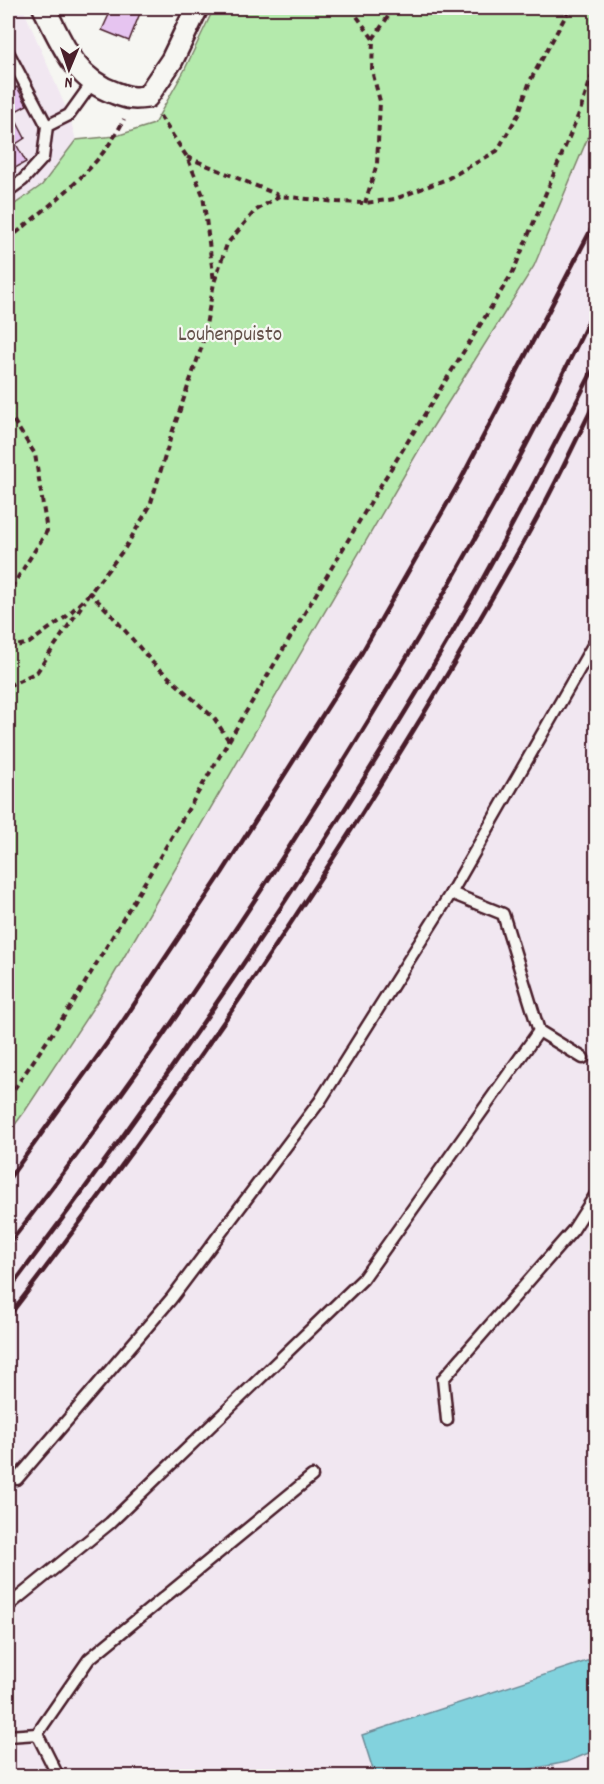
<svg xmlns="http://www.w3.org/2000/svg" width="604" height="1784" viewBox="0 0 604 1784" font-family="Dekko,sans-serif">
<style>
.built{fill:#f1e7f1}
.green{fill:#b4eaac;stroke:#7f846c;stroke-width:1.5}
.water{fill:#82d2dd;stroke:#6c8a96;stroke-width:1.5}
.building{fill:#e6c4f0;stroke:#4a1f2b;stroke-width:1.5}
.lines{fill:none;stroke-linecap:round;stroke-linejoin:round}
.lane-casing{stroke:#4a1f2b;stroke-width:15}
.street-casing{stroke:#4a1f2b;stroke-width:26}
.path{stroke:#4a1f2b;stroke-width:4;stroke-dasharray:6 4.5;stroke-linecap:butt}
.lane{stroke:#f6f6f2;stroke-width:10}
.street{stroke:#f6f6f2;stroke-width:21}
.rail{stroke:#4a1f2b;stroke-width:4.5}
.labels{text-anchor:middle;stroke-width:4.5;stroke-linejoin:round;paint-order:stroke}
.park-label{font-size:21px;fill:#64524b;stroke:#f6f6f2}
</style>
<rect width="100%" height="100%" fill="#f6f6f2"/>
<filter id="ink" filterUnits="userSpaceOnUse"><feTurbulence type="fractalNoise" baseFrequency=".0167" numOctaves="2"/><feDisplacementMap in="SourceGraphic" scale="12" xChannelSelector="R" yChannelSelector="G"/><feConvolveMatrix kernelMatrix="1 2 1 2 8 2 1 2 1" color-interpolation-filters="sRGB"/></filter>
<g filter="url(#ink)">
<g class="built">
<path d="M 8,8 L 23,8 L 69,115 L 76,140 L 42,185 L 8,209 Z"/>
<path d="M 596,118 L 596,1776 L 8,1776 L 8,1134 L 25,1111 L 106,988 L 427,436 L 534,266 Z"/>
</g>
<path class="green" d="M 214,8 L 596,8 L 596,118 L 534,266 L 427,436 L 106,988 L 25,1111 L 8,1134 L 8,209 L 42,185 L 76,140 L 116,136 L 154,124 L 184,71 Z"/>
<path class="water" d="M 596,1658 L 596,1750 L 567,1762 L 496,1776 L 375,1776 L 362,1735 Z"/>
<g class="building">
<path d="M 112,8 L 142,8 L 129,41 L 102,30 Z"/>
<path d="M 17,87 L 27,105 L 12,113 L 25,138 L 16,144 L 26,162 L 8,172 L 8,92 Z"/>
</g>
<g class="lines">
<defs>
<g id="lane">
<path d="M 8,52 L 47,126"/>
<path d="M 8,191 L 23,180 L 43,158 L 47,126 L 69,115 L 92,83"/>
<path d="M 539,1031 L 503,914 L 451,893 L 596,640"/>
<path d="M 447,1420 L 443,1379 L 573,1230 L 596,1194"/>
<path d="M 17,1479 L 171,1299 L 320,1101 L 451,893"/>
<path d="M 8,1606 L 110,1523 L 363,1279 L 539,1031 L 583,1058"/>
<path d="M 37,1734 L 58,1776"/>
<path d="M 8,1736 L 37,1734 L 89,1659 L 312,1476"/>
<path d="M 593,1776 L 596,1776"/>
</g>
<path id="street" d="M 44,8 C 62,43 74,79 115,93 C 128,98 133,99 147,97 L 172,60 L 197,8"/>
</defs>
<use href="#lane" class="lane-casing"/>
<use href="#street" class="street-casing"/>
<g class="path">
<path d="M 351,8 L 373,39 L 372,71 L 380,101 L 377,164 L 365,203"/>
<path d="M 373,39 L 389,15 L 391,8"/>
<path d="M 160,116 L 187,157 L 203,195 L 214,282"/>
<path d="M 187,157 L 278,195"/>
<path d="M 8,240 C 50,204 100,170 124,119"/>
<path d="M 8,412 L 35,454 L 47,531 L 8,593"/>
<path d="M 89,595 L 90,593 L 109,612 L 152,662 L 214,718 L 229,741"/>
<path d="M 8,648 L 29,643 L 67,616 L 90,593 L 125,548 L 150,506 L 172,433 L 202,346 L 214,283 L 227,244 L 255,211 L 279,196 L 337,202 L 365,203 L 395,199 L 447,179 L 497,151 L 518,115 L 530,81 L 570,8"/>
<path d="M 8,686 L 37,672 L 85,601"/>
<path d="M 8,1098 L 73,1003 L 382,483 L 513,272 L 580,111 L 596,64"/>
</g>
<use href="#lane" class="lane"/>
<use href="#street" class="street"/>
<g class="rail">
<path d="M 8,1180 L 123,1021 L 222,873 L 357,661 L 459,483 L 596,220"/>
<path d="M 8,1245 C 124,1097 230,942 330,783 C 427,628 518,470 596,306"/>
<path d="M 8,1291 C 154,1099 291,901 416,694 C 481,587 539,475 596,364"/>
<path d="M 8,1317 C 201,1067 379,803 532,527 C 555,486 575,442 596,400"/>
</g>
</g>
</g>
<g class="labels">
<g class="park-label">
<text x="230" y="340">Louhenpuisto</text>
</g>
</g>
<rect width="604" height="1784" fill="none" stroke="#f6f6f2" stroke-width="30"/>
<rect x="15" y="15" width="574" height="1754" fill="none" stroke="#4a1f2b" stroke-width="2" filter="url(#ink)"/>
<g transform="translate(69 69) rotate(182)" stroke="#f6f6f2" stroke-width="4.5" paint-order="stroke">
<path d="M0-4.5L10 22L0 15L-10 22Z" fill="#4a1f2b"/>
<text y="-9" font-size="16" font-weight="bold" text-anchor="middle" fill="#4a1f2b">N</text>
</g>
</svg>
